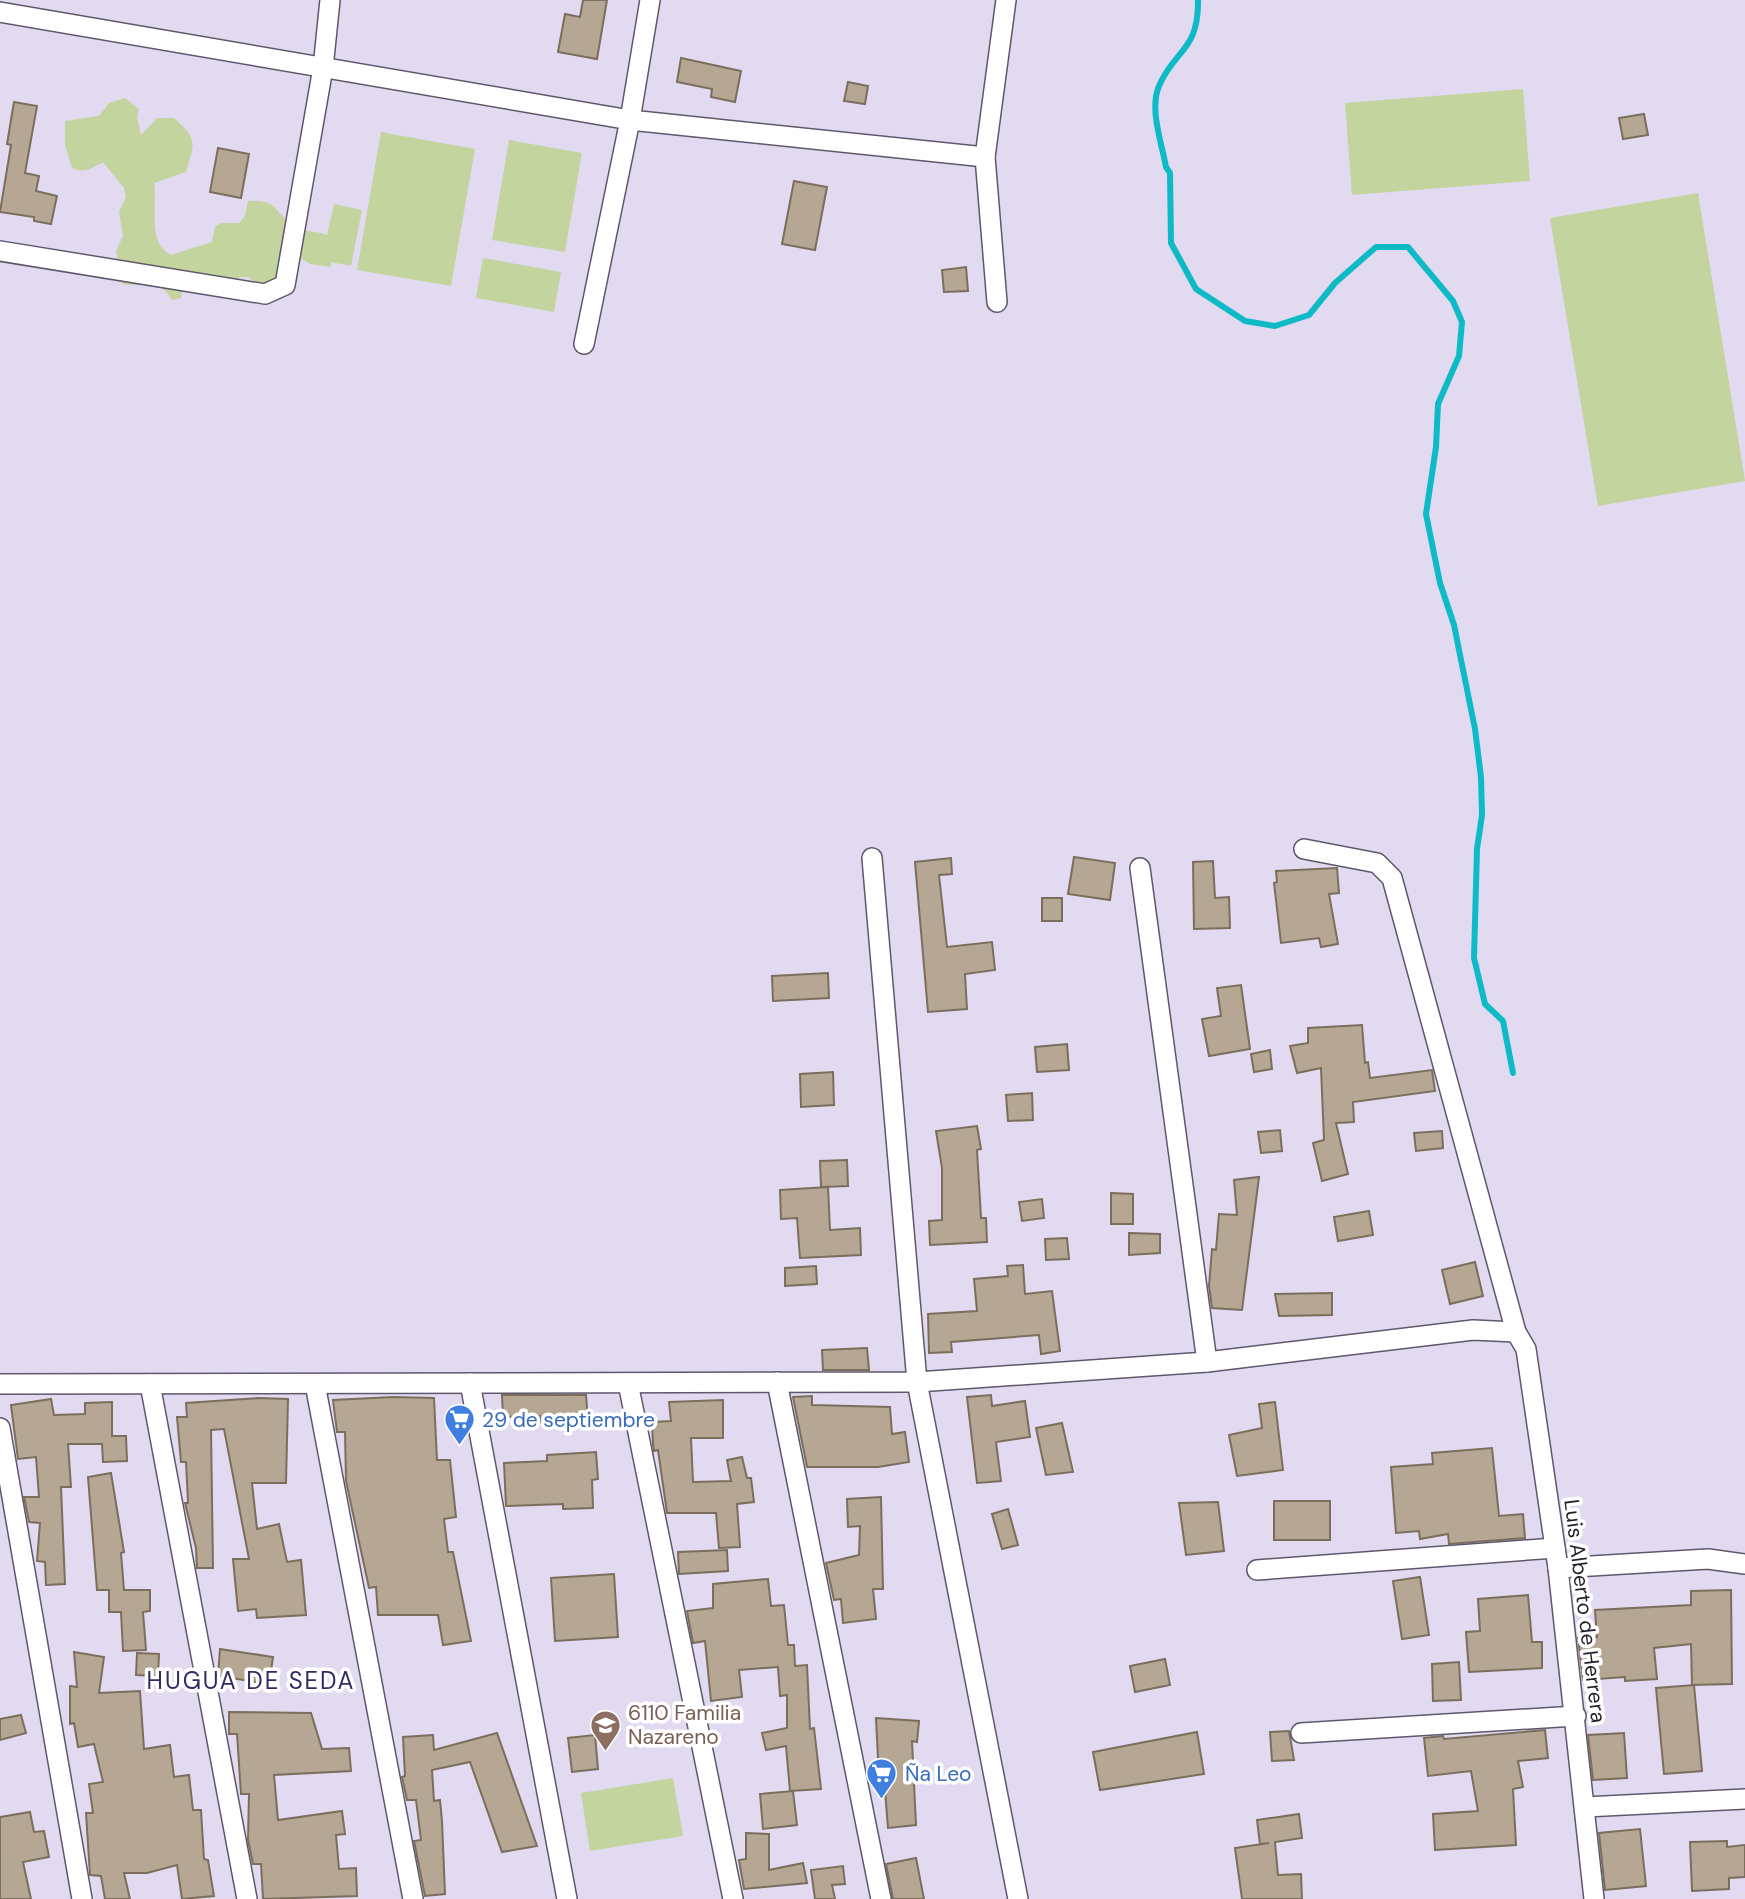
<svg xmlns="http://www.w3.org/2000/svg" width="1745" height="1899" viewBox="0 0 1745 1899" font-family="'DM Sans',sans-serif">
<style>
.green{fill:#c4d49e}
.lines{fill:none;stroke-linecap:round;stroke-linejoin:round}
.stream{stroke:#0ebac5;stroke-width:6}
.building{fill:#b5a793;stroke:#7b6e5c;stroke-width:2}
.minor-casing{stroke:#5e586c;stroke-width:22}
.minor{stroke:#fff;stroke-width:19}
.labels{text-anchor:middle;stroke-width:7;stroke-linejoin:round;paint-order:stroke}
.shop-label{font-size:21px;fill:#366cbe;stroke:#fff;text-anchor:start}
.street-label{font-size:21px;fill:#211f27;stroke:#fff}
.education-label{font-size:21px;fill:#785e54;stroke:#fff;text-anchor:start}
.quarter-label{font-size:24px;letter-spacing:2px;fill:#332a65;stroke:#fff}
</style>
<rect width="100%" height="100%" fill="#e1daf1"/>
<g class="green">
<path d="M 1523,89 L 1530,181 L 1352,195 L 1345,103 Z"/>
<path d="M 125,98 L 139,109 L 137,117 L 141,135 L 157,118 L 174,118 C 198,140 195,142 186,172 L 154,183 C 158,206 146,242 171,255 L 212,242 L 215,226 L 222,223 L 239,223 L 245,216 L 248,201 C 279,198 274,214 295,226 C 304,232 317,231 327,235 L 334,204 L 362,210 L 351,266 L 331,262 L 331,267 L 310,264 L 297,256 L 284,277 L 259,287 L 249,277 L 240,277 L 234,284 L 183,282 L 181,298 L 172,300 C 158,276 146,288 122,284 L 116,251 L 123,236 L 119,212 L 126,197 L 124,188 L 103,162 C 92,168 85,174 72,168 L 65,145 L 65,121 L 99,116 L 109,103 Z"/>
<path d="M 381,132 L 475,149 L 451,286 L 357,270 Z"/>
<path d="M 509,140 L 582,153 L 565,252 L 492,240 Z"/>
<path d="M 1698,193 L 1745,481 L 1598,506 L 1550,218 Z"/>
<path d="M 483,258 L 561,272 L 554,312 L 476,298 Z"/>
<path d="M 673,1778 L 683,1836 L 590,1851 L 581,1793 Z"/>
</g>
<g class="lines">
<path class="stream" d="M 1198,0 C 1199,51 1174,50 1159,86 C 1149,109 1162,144 1166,167 L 1170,173 L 1171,243 L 1196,289 L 1245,321 L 1275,326 L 1309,315 L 1335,283 L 1376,247 L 1408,247 L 1453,301 L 1462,322 L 1459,356 L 1438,404 L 1436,447 L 1426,514 L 1440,583 L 1454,625 L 1475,729 L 1481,777 L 1482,815 L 1477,849 L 1474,958 L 1485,1004 L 1503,1021 L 1513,1073"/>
</g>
<g class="building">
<path d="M 583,0 L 607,0 L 597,59 L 558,52 L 565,14 L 580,17 Z"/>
<path d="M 681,58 L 741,71 L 735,102 L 711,97 L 712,89 L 677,82 Z"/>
<path d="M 848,82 L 868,86 L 865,104 L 844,101 Z"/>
<path d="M 14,102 L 37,106 L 25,173 L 39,176 L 36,191 L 57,196 L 51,224 L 34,221 L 34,217 L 0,212 L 11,145 L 7,144 Z"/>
<path d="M 1644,114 L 1648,135 L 1623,139 L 1619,118 Z"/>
<path d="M 218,148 L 249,154 L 241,198 L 210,192 Z"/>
<path d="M 794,181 L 827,187 L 815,250 L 782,244 Z"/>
<path d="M 966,267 L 968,291 L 944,292 L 942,270 Z"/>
<path d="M 1074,857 L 1115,863 L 1110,900 L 1068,894 Z"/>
<path d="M 951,858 L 952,874 L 939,875 L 947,947 L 992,942 L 995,970 L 965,974 L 967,1009 L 928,1012 L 915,862 Z"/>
<path d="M 1213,861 L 1215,898 L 1229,897 L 1230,928 L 1194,929 L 1193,862 Z"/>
<path d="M 1337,868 L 1339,893 L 1329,894 L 1338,944 L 1321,947 L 1319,938 L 1281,943 L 1274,883 L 1277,882 L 1276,871 Z"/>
<rect x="1042" y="898" width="20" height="23"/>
<path d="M 828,973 L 829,998 L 773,1001 L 772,976 Z"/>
<path d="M 1241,985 L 1250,1049 L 1209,1056 L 1202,1019 L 1221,1016 L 1217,988 Z"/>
<path d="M 1362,1025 L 1365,1063 L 1368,1062 L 1370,1078 L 1432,1070 L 1435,1091 L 1353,1102 L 1354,1122 L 1336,1123 L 1348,1174 L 1322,1181 L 1313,1143 L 1324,1140 L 1321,1068 L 1297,1073 L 1290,1046 L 1308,1043 L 1308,1028 Z"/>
<path d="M 1067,1044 L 1069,1070 L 1037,1072 L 1035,1047 Z"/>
<path d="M 1270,1050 L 1272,1069 L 1254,1072 L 1251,1054 Z"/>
<path d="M 833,1072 L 834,1105 L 801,1107 L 800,1074 Z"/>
<path d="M 1032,1093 L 1033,1120 L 1008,1121 L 1006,1095 Z"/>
<path d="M 977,1126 L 981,1149 L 977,1150 L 981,1218 L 986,1218 L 987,1242 L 930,1245 L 929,1221 L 942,1220 L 942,1168 L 936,1131 Z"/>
<path d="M 1280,1130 L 1282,1151 L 1261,1153 L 1258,1132 Z"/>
<path d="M 1442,1131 L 1443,1148 L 1416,1151 L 1414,1133 Z"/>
<path d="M 847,1160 L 848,1186 L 821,1187 L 820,1161 Z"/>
<path d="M 1259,1177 L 1242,1310 L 1212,1308 L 1209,1286 L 1212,1249 L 1216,1250 L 1219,1214 L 1237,1215 L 1234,1180 Z"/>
<path d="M 828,1187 L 830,1230 L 860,1228 L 861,1255 L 800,1258 L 797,1218 L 781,1219 L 780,1190 Z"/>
<path d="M 1111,1193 L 1133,1194 L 1133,1224 L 1111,1224 Z"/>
<path d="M 1042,1199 L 1044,1218 L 1022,1221 L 1019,1202 Z"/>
<path d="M 1369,1211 L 1373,1235 L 1338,1241 L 1334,1217 Z"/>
<path d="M 1129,1233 L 1160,1234 L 1160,1253 L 1129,1255 Z"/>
<path d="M 1067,1238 L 1069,1259 L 1046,1260 L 1045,1239 Z"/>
<path d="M 1475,1262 L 1483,1296 L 1450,1304 L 1442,1270 Z"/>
<path d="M 1023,1265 L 1025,1294 L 1052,1291 L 1060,1351 L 1041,1354 L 1039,1335 L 951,1342 L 952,1352 L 929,1353 L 928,1314 L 977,1311 L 974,1279 L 1008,1276 L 1007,1266 Z"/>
<path d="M 816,1266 L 817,1284 L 785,1286 L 785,1268 Z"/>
<path d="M 1332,1293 L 1332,1315 L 1279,1316 L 1275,1294 Z"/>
<path d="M 867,1348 L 869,1370 L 823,1370 L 822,1350 Z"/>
<path d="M 502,1395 L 586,1395 L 588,1420 L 541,1423 L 540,1416 L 503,1417 Z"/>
<path d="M 991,1395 L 992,1406 L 1025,1401 L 1030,1437 L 996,1442 L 1001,1481 L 977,1483 L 967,1397 Z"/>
<path d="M 812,1396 L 812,1405 L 890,1407 L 892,1434 L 905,1432 L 909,1462 L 878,1467 L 807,1467 L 793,1397 Z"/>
<path d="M 393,1397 L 434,1398 L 437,1460 L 450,1460 L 456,1517 L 444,1519 L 448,1552 L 453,1552 L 471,1641 L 443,1645 L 438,1615 L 378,1615 L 376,1587 L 369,1588 L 346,1481 L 345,1432 L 337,1432 L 333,1400 Z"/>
<path d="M 258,1398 L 288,1399 L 286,1483 L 252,1483 L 257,1529 L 279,1524 L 287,1562 L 301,1560 L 306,1615 L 257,1618 L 256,1609 L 238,1611 L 233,1559 L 249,1559 L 224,1429 L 211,1430 L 213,1568 L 197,1568 L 196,1548 L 185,1503 L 188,1503 L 186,1462 L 181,1462 L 177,1417 L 187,1417 L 186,1403 Z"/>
<path d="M 51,1399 L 54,1415 L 85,1414 L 85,1403 L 112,1402 L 112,1436 L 126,1436 L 127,1461 L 103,1462 L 102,1444 L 68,1444 L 71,1487 L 61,1487 L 65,1584 L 46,1585 L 45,1562 L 37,1561 L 40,1523 L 29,1522 L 24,1497 L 39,1497 L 36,1457 L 18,1459 L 11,1405 Z"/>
<path d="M 723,1400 L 723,1438 L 691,1438 L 693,1482 L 731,1481 L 727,1460 L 742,1457 L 747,1478 L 751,1478 L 754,1502 L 737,1504 L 740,1547 L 719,1548 L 716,1513 L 667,1513 L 658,1450 L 654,1451 L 653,1444 L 652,1422 L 671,1421 L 669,1402 Z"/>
<path d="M 1275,1402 L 1283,1470 L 1237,1476 L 1229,1435 L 1262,1428 L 1259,1404 Z"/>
<path d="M 1062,1423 L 1073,1472 L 1046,1475 L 1036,1428 Z"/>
<path d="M 1492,1448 L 1499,1516 L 1523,1514 L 1525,1538 L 1449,1544 L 1448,1534 L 1420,1539 L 1419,1531 L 1396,1533 L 1391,1467 L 1433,1464 L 1432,1453 Z"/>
<path d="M 596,1452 L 598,1479 L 592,1480 L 593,1508 L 563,1509 L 563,1504 L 506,1506 L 504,1463 L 547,1461 L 547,1455 Z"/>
<path d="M 111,1473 L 124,1552 L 121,1553 L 124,1590 L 150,1590 L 150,1611 L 143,1612 L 146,1650 L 123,1651 L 121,1612 L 109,1612 L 109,1590 L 97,1590 L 88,1477 Z"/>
<path d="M 881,1497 L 883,1589 L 873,1589 L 876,1619 L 843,1623 L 841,1599 L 834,1600 L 826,1563 L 859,1555 L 860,1526 L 848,1527 L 847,1499 Z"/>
<rect x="1274" y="1501" width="56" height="39"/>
<path d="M 1218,1502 L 1224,1551 L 1186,1555 L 1179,1503 Z"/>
<path d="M 1008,1509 L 1018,1545 L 1002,1549 L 992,1514 Z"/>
<path d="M 727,1550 L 728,1571 L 679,1574 L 678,1552 Z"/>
<path d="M 614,1574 L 618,1637 L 555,1641 L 551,1578 Z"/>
<path d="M 1420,1577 L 1429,1635 L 1402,1639 L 1393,1581 Z"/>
<path d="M 768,1579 L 771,1606 L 784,1605 L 788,1645 L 794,1645 L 795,1666 L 807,1665 L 810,1729 L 814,1728 L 821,1789 L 790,1791 L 786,1746 L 766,1750 L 762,1733 L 787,1728 L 787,1695 L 780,1696 L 778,1667 L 739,1670 L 742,1697 L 711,1701 L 705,1641 L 693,1643 L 687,1611 L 713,1608 L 713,1584 Z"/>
<path d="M 1731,1590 L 1732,1684 L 1692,1685 L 1691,1644 L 1654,1648 L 1657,1679 L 1625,1681 L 1625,1677 L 1583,1680 L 1578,1638 L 1597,1637 L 1595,1610 L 1691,1605 L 1691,1591 Z"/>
<path d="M 1528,1595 L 1532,1642 L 1542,1642 L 1542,1668 L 1469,1672 L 1466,1632 L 1480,1631 L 1478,1599 Z"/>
<path d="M 220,1649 L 273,1657 L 269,1684 L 218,1676 Z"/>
<path d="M 74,1652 L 104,1657 L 99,1693 L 140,1691 L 144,1749 L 170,1745 L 174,1777 L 189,1775 L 193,1810 L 201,1810 L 204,1859 L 208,1860 L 214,1896 L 182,1899 L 177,1865 L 147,1873 L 124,1873 L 130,1899 L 105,1899 L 101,1876 L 90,1875 L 86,1813 L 93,1813 L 89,1784 L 103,1782 L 94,1744 L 78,1747 L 74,1723 L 70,1724 L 70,1686 L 77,1687 Z"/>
<path d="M 137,1653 L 159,1654 L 158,1676 L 136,1675 Z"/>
<path d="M 1165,1659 L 1170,1685 L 1135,1692 L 1130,1666 Z"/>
<path d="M 1459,1662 L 1461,1700 L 1433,1701 L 1432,1664 Z"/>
<path d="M 1694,1685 L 1702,1771 L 1664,1774 L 1656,1688 Z"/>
<path d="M 229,1712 L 311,1713 L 322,1749 L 349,1748 L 351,1771 L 274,1775 L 278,1820 L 342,1811 L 345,1834 L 336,1835 L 339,1869 L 356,1868 L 357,1896 L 263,1899 L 261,1864 L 253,1864 L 248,1840 L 249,1794 L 241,1794 L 237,1734 L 229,1734 Z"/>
<path d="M 21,1715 L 26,1733 L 0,1740 L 0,1719 Z"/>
<path d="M 876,1718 L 919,1721 L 917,1742 L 912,1741 L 916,1825 L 888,1828 L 884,1778 L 879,1778 Z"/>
<path d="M 1545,1730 L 1548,1758 L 1518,1761 L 1523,1787 L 1513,1789 L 1516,1845 L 1435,1850 L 1433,1814 L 1478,1811 L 1471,1771 L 1428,1776 L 1424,1738 L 1443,1736 L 1444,1739 Z"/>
<path d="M 1289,1731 L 1294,1760 L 1272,1761 L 1270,1732 Z"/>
<path d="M 1197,1732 L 1204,1774 L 1100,1790 L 1093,1752 Z"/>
<path d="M 497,1733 L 537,1846 L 502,1852 L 470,1762 L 432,1770 L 434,1801 L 440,1800 L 442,1821 L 445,1894 L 425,1896 L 414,1841 L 421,1840 L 416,1800 L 407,1800 L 402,1777 L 405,1776 L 403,1737 L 433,1735 L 434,1750 Z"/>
<path d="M 1624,1733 L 1627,1778 L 1593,1780 L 1588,1735 Z"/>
<path d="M 595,1735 L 598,1769 L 572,1772 L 568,1738 Z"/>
<path d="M 793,1791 L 797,1825 L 763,1829 L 760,1794 Z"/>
<path d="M 30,1812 L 34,1832 L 44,1831 L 49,1857 L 23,1862 L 31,1899 L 0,1899 L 0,1817 Z"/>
<path d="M 1299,1814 L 1302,1838 L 1275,1842 L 1278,1875 L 1301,1874 L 1302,1899 L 1242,1899 L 1235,1848 L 1269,1843 L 1260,1844 L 1257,1820 Z"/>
<path d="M 1640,1829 L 1646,1886 L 1605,1890 L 1599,1833 Z"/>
<path d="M 746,1833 L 769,1834 L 769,1870 L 803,1863 L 807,1883 L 744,1889 L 739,1860 L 746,1859 Z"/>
<path d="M 1727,1841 L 1727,1847 L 1745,1845 L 1745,1877 L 1729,1878 L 1729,1889 L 1692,1891 L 1690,1842 Z"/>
<path d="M 916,1858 L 924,1899 L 893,1899 L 886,1864 Z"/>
<path d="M 843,1866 L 845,1884 L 832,1885 L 835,1899 L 815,1899 L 811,1870 Z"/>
</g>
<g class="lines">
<defs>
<g id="minor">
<path d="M 0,12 L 630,120 L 985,157"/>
<path d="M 0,251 L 265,294 L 285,285 L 323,68 L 330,0"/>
<path d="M 997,302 L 985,157 L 1006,0"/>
<path d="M 584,344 L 630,120 L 650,0"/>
<path d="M 1304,849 L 1377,863 L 1392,878 L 1516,1332 L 1526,1349 L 1558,1568 L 1594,1899"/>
<path d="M 872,858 L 917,1382 L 1018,1899"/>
<path d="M 1140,868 L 1207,1362"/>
<path d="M 777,1382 L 881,1899"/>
<path d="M 470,1383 L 567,1899"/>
<path d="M 628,1383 L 733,1899"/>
<path d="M 0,1384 L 917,1382 L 1207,1362 L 1473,1330 L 1516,1332"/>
<path d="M 150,1384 L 247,1899"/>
<path d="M 315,1384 L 413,1899"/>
<path d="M 0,1428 L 82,1899"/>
<path d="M 1558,1568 L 1708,1559 L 1745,1564"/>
<path d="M 1257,1570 L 1555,1548"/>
<path d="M 1301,1733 L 1576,1716"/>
<path d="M 1585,1807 L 1745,1799"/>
</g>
</defs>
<use href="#minor" class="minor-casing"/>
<use href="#minor" class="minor"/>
</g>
<defs>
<symbol id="supermarket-pin" viewBox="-11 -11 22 30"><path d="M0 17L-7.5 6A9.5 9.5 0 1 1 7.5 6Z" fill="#3f7fe0" stroke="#fff"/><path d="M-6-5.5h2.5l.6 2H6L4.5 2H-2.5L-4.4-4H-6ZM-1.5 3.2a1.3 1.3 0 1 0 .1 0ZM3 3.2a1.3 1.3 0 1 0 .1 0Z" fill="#fff"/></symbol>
<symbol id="school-pin" viewBox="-11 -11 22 30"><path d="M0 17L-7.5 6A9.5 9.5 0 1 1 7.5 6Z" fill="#8d6e63" stroke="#fff"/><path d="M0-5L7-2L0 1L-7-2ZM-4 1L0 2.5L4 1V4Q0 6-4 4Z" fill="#fff"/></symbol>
</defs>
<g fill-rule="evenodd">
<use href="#supermarket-pin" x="442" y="1402" width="35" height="47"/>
<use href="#school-pin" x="588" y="1708" width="35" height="47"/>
<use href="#supermarket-pin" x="864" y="1756" width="35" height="47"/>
</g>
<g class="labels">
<g class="shop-label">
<text x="482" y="1427">29 de septiembre</text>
<text x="905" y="1781">Ña Leo</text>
</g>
<g class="street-label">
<text transform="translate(1585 1611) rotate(83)" y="7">Luis Alberto de Herrera</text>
</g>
<g class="education-label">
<text x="628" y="1720">6110 Familia<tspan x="628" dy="24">Nazareno</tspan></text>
</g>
<g class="quarter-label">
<text x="251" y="1689">HUGUA DE SEDA</text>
</g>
</g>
</svg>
